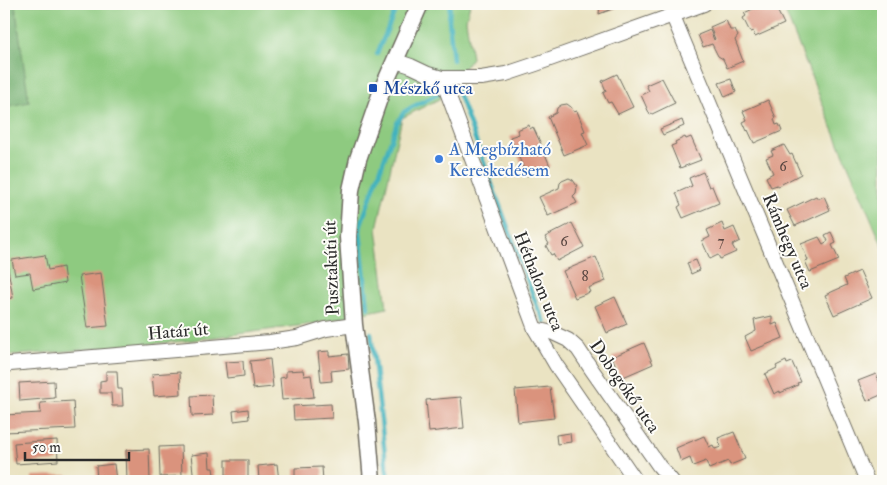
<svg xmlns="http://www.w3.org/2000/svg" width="887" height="485" viewBox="0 0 887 485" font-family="'IM FELL Double Pica',serif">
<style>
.green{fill:#8eca80;stroke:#5c7a56}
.forest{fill:#72ae6e;stroke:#4e6c4c}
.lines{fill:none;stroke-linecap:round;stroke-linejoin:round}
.stream{stroke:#43b2bd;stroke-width:4.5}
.building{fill:#da937d}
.minor-casing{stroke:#6e6b60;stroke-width:16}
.tertiary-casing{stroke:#6e6b60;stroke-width:19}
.minor{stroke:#fff;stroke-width:14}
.tertiary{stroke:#fff;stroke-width:16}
.transit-dot{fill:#1a4fb4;stroke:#fdfcf7;stroke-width:2}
.shop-dot{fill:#3f7fe0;stroke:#fdfcf7;stroke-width:2}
.labels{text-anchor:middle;stroke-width:4;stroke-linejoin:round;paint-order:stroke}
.number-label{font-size:15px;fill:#574540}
.transit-label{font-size:18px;fill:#164399;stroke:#fdfcf7;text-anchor:start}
.shop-label{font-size:18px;fill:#366cbe;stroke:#fdfcf7;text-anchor:start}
.street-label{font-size:18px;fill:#2b2b2b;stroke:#fdfcf7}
</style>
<rect width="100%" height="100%" fill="#fdfcf7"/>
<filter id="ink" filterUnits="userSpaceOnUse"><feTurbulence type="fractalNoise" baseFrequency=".02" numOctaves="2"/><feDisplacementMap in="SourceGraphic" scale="10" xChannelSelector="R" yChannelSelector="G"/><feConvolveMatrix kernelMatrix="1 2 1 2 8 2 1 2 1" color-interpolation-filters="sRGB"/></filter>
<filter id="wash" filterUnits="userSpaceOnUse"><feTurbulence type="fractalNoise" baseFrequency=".0096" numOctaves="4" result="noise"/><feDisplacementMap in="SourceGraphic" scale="20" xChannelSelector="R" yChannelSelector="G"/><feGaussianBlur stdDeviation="1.12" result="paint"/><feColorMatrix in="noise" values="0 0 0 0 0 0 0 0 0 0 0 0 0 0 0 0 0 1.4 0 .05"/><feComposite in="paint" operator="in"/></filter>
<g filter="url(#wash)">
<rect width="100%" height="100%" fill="#eae3c2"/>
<g class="green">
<path d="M 4,4 L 470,4 L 466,20 L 472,58 L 439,99 L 402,118 L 377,228 L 387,308 L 328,321 L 305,325 L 186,341 L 7,356 L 5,357 L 10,364 L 4,366 Z"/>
<path d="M 782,4 L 883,4 L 883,247 L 829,120 Z"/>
</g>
<path class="forest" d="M 4,4 L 15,4 L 29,102 L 4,107 Z"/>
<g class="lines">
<g class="stream">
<path d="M 450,4 L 449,20 L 453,60"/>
<path d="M 377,54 L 398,4"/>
<path d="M 457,90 L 537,306 L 545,322"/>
<path d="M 368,308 L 360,231 L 361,224 L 397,123 L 404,112 L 412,107 L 438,94"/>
<path d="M 371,333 L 388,481"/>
</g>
</g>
<g id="blocks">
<g class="building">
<path d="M 600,4 L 626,4 L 599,14 Z"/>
<path d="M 764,4 L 774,4 L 784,24 L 755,37 L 753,31 L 750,32 L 743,18 L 746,16 L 744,13 Z"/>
<path d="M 726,20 L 730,30 L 735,30 L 738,36 L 735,40 L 743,61 L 727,68 L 723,59 L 718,56 L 712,44 L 703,47 L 698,35 L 710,30 L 714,40 L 715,39 L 710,27 Z"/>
<path d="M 617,74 L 633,107 L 618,114 L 611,102 L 608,103 L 603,93 L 606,91 L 602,81 Z"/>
<path d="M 662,78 L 675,103 L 650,115 L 641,95 L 649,91 L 646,85 Z"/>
<path d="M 731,79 L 736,92 L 725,97 L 719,83 Z"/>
<path d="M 768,100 L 776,118 L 774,119 L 776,125 L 779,124 L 782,131 L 754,143 L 748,130 L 747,131 L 743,122 L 747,120 L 743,111 Z"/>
<path d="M 567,104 L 571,107 L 574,112 L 577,111 L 585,131 L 582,132 L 588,145 L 564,155 L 548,117 L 556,113 L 557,108 L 561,105 Z"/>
<path d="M 682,120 L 684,126 L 663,135 L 660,129 Z"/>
<path d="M 529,125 L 530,129 L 533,127 L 541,144 L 538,145 L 540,150 L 543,149 L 550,166 L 527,176 L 510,137 L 519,134 L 517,130 Z"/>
<path d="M 685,137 L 686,139 L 691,137 L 701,160 L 680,168 L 671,146 L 676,144 L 675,142 Z"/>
<path d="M 784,145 L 790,155 L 792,154 L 801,174 L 778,186 L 777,185 L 771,187 L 766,177 L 773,173 L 766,158 L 773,155 L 771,151 Z"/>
<path d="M 703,172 L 709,187 L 712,186 L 719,203 L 683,218 L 678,207 L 681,205 L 676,193 L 692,186 L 689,178 Z"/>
<path d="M 569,178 L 573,180 L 577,186 L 576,193 L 573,196 L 577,203 L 548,216 L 539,197 L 559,188 L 560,183 L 562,181 Z"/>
<path d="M 816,196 L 818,199 L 824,196 L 830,210 L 795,226 L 787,210 Z"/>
<path d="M 572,223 L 584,247 L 557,261 L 553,254 L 551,255 L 546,246 L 549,244 L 545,237 Z"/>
<path d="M 722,223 L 725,231 L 734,227 L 740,241 L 732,245 L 736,252 L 720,259 L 718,255 L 710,259 L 702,241 L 710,237 L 707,230 Z"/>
<path d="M 831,232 L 836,243 L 832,245 L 839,260 L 810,272 L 805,261 L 808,260 L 801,244 L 819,237 L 823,244 L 828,241 L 825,235 Z"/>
<path d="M 45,255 L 48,270 L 63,267 L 65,283 L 33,289 L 30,273 L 15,275 L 12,260 Z"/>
<path d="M 4,257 L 6,257 L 13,298 L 4,299 Z"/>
<path d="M 596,257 L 606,281 L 588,288 L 590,292 L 575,298 L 563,271 Z"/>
<path d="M 696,260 L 700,270 L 691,274 L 687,263 Z"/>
<path d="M 860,271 L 872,298 L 834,315 L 825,295 L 847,285 L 844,278 Z"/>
<path d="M 101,273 L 108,326 L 87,328 L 79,276 Z"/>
<path d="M 615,297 L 627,324 L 607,333 L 595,306 Z"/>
<path d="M 772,316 L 772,325 L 777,323 L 783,338 L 751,351 L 745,337 L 756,331 L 754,320 Z"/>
<path d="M 644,343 L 653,364 L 621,378 L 612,357 Z"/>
<path d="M 329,351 L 329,356 L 348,354 L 349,369 L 331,371 L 332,381 L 321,382 L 318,352 Z"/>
<path d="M 270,359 L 273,387 L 253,389 L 250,361 Z"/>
<path d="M 243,361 L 244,376 L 227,378 L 225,362 Z"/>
<path d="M 786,361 L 787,364 L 792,362 L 801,382 L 797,383 L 798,385 L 780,393 L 780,391 L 774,394 L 765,374 L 777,368 L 776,366 Z"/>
<path d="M 303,370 L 304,376 L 311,375 L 314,397 L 282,400 L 280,378 L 286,377 L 286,371 Z"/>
<path d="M 106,371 L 117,371 L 118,389 L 122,389 L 123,406 L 112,406 L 111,393 L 100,393 L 100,381 L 106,380 Z"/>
<path d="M 180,372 L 181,394 L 154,396 L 152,374 Z"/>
<path d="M 876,374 L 883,391 L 883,394 L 867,401 L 858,381 Z"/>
<path d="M 54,381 L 55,398 L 20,401 L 19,383 Z"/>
<path d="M 550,387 L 554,418 L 518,422 L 515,390 Z"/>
<path d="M 212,395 L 213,415 L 192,416 L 191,396 Z"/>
<path d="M 461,397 L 464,428 L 429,432 L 426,400 Z"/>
<path d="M 73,401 L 75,429 L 4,432 L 4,415 L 41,413 L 40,403 Z"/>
<path d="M 331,404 L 332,418 L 294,420 L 293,406 Z"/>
<path d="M 248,409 L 249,419 L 234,421 L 233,411 Z"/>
<path d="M 734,432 L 745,459 L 730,465 L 728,461 L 709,469 L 706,461 L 693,466 L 690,458 L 681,462 L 676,448 L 704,436 L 709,447 L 713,445 L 715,449 L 721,447 L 718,438 Z"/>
<path d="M 570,433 L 571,442 L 557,444 L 556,435 Z"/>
<path d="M 57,440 L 58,461 L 16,464 L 14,443 Z"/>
<path d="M 181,446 L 182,476 L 160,477 L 159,447 Z"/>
<path d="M 149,449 L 150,480 L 127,481 L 126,450 Z"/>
<path d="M 209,453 L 210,468 L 213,468 L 215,481 L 194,481 L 191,455 Z"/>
<rect x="226" y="460" width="22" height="21"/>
<path d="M 114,464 L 116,481 L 97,481 L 96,466 Z"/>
<path d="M 277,464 L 279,481 L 259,481 L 258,466 Z"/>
<path d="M 322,467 L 323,481 L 295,481 L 295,468 Z"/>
<path d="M 68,475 L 68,481 L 32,481 L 32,476 Z"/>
</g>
</g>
</g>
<g filter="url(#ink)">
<use href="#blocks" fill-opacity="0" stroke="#6e6b60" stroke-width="1"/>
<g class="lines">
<defs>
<g id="minor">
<path d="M 673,16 L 867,481"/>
<path d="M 396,61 L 411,66 L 428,74 L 442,78 L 481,78 L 506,74 L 536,64 L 704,4"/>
<path d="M 442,78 L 535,329 L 556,365 L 636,481"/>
<path d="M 535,329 L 553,333 L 568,340 L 578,349 L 592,370 L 659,466 L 672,481"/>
<path d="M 4,366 L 10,364 L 270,342 L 297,338 L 326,329 L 354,325"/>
</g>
<path id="tertiary" d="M 372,481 L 367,422 L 354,325 L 348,237 L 351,190 L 358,159 L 382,90 L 420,4"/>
</defs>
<use href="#minor" class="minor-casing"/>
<use href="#tertiary" class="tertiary-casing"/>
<use href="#minor" class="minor"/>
<use href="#tertiary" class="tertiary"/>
</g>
</g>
<rect class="transit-dot" x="368" y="83" width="10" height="10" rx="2.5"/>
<circle class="shop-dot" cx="439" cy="159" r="5"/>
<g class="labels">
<g class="number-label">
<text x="783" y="171">6</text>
<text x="564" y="246">6</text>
<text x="721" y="246">7</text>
<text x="585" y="281">8</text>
</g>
<g class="transit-label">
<text x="383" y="94">Mészkő utca</text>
</g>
<g class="shop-label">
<text x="449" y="155">A Megbízható<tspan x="449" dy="21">Kereskedésem</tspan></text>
</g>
<g class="street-label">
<text transform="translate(788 241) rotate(67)" y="6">Rámhegy utca</text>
<text transform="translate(331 268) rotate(-92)" y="6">Pusztakúti út</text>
<text transform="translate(539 281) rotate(68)" y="6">Héthalom utca</text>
<text transform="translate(178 331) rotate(-5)" y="6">Határ út</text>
<text transform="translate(625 386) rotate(55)" y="6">Dobogókő utca</text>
</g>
</g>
<rect width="887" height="485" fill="none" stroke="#fdfcf7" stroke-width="20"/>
<path d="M25 452v8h104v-8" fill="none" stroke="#2b2b2b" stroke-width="2.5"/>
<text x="32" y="452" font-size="15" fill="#2b2b2b" stroke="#fdfcf7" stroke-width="4" paint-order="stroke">50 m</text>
</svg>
